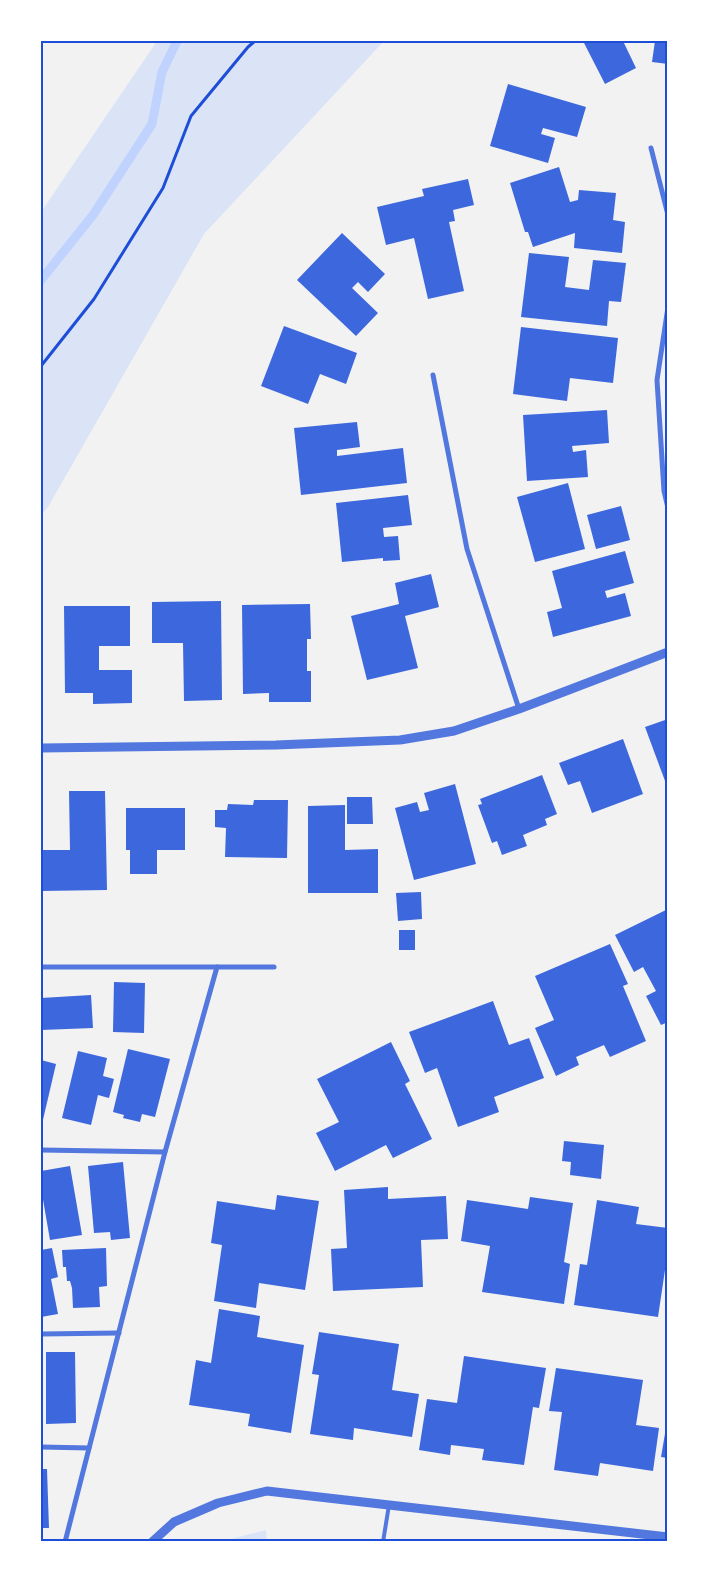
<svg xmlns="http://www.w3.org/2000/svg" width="709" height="1583" viewBox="0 0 709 1583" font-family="Raleway,sans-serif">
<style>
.green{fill:#dbe4f7}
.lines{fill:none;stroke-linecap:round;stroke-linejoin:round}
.stream{stroke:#bfd3fe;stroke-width:9}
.building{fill:#3d67dc}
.path{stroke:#1d4ed8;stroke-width:3}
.service{stroke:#5277de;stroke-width:4}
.minor{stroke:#5277de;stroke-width:5}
.tertiary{stroke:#5277de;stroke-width:9}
.neatline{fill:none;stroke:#1d4ed8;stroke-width:2}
</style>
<rect width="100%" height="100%" fill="#f2f2f2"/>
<g class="green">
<path d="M 157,41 L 384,41 L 204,234 L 48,507 L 41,515 L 41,212 Z"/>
<path d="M 266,1530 L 267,1542 L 219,1542 Z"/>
</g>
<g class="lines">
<path class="stream" d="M 41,280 L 93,215 L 152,124 L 162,72 L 177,41"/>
</g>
<g class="building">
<path d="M 583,41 L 623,41 L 636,68 L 605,84 Z"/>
<path d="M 655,41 L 668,41 L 668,64 L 652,62 Z"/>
<path d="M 508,84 L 586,107 L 577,137 L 543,128 L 541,134 L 555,138 L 548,163 L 490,146 Z"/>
<path d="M 559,167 L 570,202 L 578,200 L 579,190 L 616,193 L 613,220 L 625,222 L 622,253 L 574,248 L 575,233 L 533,247 L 528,232 L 525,232 L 510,183 Z"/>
<path d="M 468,179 L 474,205 L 453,210 L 455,221 L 449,222 L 464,291 L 428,299 L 414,238 L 386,245 L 377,207 L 424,196 L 422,189 Z"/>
<path d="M 342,233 L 385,274 L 368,292 L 358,282 L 352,288 L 378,313 L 356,336 L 297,280 Z"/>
<path d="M 529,253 L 569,257 L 565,287 L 589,290 L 593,260 L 626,263 L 621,302 L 609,301 L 607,326 L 521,317 Z"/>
<path d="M 284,326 L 357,353 L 346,384 L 320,374 L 308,404 L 261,386 Z"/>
<path d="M 521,327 L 618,338 L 613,383 L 570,378 L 567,401 L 513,394 Z"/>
<path d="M 607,410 L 609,443 L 572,446 L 573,452 L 586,450 L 588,477 L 527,481 L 523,415 Z"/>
<path d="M 357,422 L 360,447 L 337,450 L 337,456 L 403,448 L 407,483 L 301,495 L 294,428 Z"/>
<path d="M 568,483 L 585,549 L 535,562 L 517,497 Z"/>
<path d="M 408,495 L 412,525 L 383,528 L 384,537 L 398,536 L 400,560 L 383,561 L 383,558 L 342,562 L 336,503 Z"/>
<path d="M 621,506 L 630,540 L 596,549 L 587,515 Z"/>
<path d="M 625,551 L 634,583 L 605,591 L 607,598 L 625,593 L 631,616 L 553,637 L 547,612 L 562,608 L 552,571 Z"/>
<path d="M 431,574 L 439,607 L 405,616 L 418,668 L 367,680 L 351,616 L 399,604 L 395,583 Z"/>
<path d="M 221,601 L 222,700 L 184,701 L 183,643 L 152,643 L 152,602 Z"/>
<path d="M 310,604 L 311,639 L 307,639 L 307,671 L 311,671 L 311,702 L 269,702 L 269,693 L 243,694 L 242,605 Z"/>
<path d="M 64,606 L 130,606 L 130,646 L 99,646 L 99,670 L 132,670 L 132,703 L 93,704 L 93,693 L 65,693 Z"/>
<path d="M 668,719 L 668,789 L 645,727 Z"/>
<path d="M 623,739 L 643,794 L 592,813 L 580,781 L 568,785 L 559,763 Z"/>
<path d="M 542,775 L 557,814 L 545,819 L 547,825 L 523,835 L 527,846 L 502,855 L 497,841 L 492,843 L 478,805 L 482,804 L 480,799 Z"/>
<path d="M 455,784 L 476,864 L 414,880 L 395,808 L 417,802 L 420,812 L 429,810 L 424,793 Z"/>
<path d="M 69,791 L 105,791 L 107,890 L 41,891 L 41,850 L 70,850 Z"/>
<path d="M 347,797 L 372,797 L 373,824 L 347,824 Z"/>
<path d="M 254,800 L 288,800 L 287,858 L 225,857 L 226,828 L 215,827 L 215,810 L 227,810 L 228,804 L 253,805 Z"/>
<path d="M 345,805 L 345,850 L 378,849 L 378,893 L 308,893 L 308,806 Z"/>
<path d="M 126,808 L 185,808 L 185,850 L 157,850 L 157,874 L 130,874 L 130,850 L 126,850 Z"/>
<path d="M 421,892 L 422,919 L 398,921 L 396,893 Z"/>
<path d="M 668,909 L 668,1022 L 661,1025 L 646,996 L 656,991 L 643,967 L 634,972 L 615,935 Z"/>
<rect x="399" y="930" width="16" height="20"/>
<path d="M 610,944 L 628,984 L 623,986 L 646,1041 L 610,1057 L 604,1045 L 576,1057 L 579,1065 L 556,1076 L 535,1028 L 554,1020 L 535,976 Z"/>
<path d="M 114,982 L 145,983 L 144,1033 L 113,1032 Z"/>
<path d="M 91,995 L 93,1028 L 41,1030 L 41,998 Z"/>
<path d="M 493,1001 L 509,1045 L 529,1038 L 544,1078 L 494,1097 L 499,1112 L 458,1127 L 437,1068 L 425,1073 L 409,1032 Z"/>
<path d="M 391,1042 L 410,1081 L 405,1084 L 432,1139 L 393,1158 L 386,1145 L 335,1171 L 316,1133 L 339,1122 L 317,1079 Z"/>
<path d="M 128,1049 L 170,1059 L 155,1117 L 142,1114 L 140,1122 L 123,1118 L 124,1115 L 113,1112 Z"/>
<path d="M 78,1051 L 107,1058 L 103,1076 L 114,1079 L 109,1098 L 98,1095 L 91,1125 L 62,1118 Z"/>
<path d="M 41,1060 L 56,1064 L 42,1124 L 41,1124 Z"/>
<path d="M 564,1141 L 604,1145 L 601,1179 L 570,1175 L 571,1162 L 562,1161 Z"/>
<path d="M 123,1162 L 130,1238 L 111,1240 L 110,1232 L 94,1233 L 88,1166 Z"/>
<path d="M 70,1166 L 82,1235 L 50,1240 L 41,1188 L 41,1171 Z"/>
<path d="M 388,1187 L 388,1199 L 446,1196 L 448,1239 L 421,1240 L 423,1287 L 333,1291 L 331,1249 L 347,1248 L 344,1190 Z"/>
<path d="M 277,1195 L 319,1201 L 305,1290 L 259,1283 L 256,1308 L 214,1301 L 222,1245 L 211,1243 L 217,1201 L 275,1210 Z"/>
<path d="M 530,1197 L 573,1203 L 564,1262 L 570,1264 L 564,1304 L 482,1292 L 490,1246 L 461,1241 L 467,1200 L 528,1209 Z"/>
<path d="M 597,1200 L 639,1207 L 636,1224 L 668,1228 L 668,1271 L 665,1270 L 658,1317 L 574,1305 L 580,1264 L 587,1265 Z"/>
<path d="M 52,1248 L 58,1277 L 51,1279 L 58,1314 L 41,1317 L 41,1250 Z"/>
<path d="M 106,1248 L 107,1286 L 99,1287 L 100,1307 L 73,1308 L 72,1288 L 70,1281 L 67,1281 L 66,1267 L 63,1267 L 62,1250 Z"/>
<path d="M 219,1309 L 260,1316 L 257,1337 L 304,1345 L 291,1433 L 248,1426 L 250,1414 L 189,1405 L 196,1360 L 211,1363 Z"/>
<path d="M 319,1332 L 399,1344 L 392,1390 L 419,1394 L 412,1437 L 354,1428 L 353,1440 L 310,1434 L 319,1375 L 312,1374 Z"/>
<path d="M 46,1352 L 75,1352 L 76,1423 L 46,1424 Z"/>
<path d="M 464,1356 L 546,1368 L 539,1408 L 533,1407 L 524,1465 L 482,1460 L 484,1449 L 451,1445 L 450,1455 L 419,1450 L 427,1399 L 457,1403 Z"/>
<path d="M 556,1368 L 643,1380 L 636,1425 L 659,1428 L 653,1471 L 600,1463 L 598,1476 L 554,1470 L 562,1412 L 549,1411 Z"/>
<path d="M 667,1422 L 668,1422 L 668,1458 L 661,1457 Z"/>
<path d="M 41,1469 L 47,1469 L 49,1528 L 41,1528 Z"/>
</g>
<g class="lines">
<path class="path" d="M 41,366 L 94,299 L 163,188 L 191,116 L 248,47 L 255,41"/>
<path class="service" d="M 383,1542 L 389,1505"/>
<g class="minor">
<path d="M 651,148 L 668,215"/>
<path d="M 668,307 L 657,380 L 664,491 L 668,508"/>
<path d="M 433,375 L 467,549 L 519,709"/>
<path d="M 41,967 L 274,967"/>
<path d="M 41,1150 L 165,1152"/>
<path d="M 41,1334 L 119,1333"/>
<path d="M 41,1447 L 89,1448"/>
<path d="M 65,1542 L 165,1152 L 217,967"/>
</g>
<g class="tertiary">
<path d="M 41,748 L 276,745 L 400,740 L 454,731 L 519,709 L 668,652"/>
<path d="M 152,1542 L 174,1522 L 218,1503 L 267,1491 L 668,1537"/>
</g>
</g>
<rect width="709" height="1583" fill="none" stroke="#ffffff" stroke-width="85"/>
<rect x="42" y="42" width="624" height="1498" class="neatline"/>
</svg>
